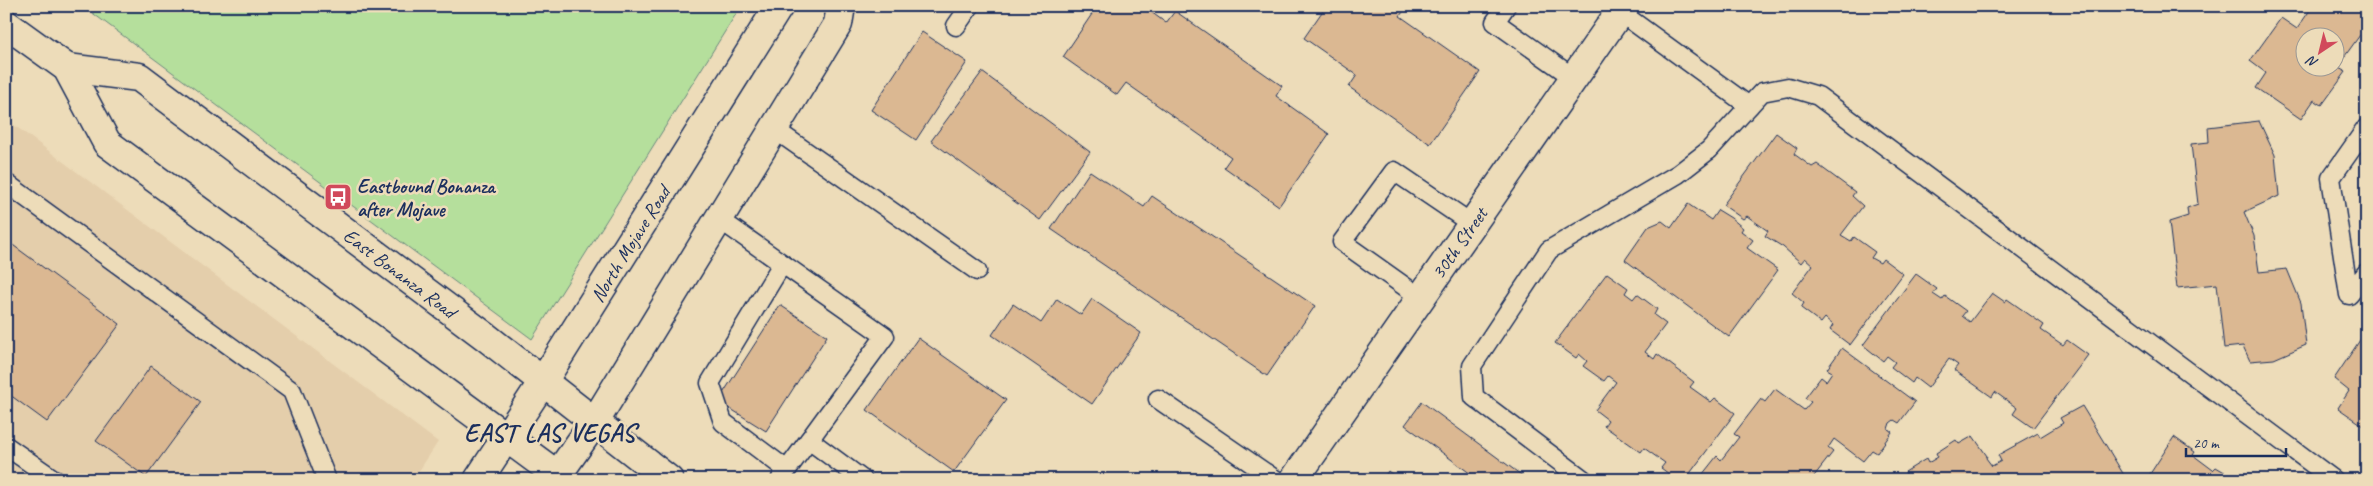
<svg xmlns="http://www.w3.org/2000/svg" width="2373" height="486" viewBox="0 0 2373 486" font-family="Caveat,sans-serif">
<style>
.built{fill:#e4ceab}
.green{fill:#b5df9c;stroke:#68877d}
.building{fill:#dbb892;stroke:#1b2f5e;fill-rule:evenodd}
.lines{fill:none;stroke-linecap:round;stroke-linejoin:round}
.service-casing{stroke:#1b2f5e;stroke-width:21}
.minor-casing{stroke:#1b2f5e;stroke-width:31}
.tertiary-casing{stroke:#1b2f5e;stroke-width:31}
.secondary-casing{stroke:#1b2f5e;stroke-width:31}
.service{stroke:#eddcb9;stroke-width:18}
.minor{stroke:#eddcb9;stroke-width:28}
.tertiary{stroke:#eddcb9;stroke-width:28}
.secondary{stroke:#eddcb9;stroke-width:28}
.labels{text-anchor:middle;stroke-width:5;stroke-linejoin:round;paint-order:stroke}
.poi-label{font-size:20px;font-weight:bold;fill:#1b2f5e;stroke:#eddcb9;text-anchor:start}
.street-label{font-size:20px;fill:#1b2f5e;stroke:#eddcb9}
.district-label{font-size:25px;font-weight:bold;letter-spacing:1px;fill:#1b2f5e;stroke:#eddcb9}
</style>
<rect width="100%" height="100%" fill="#eddcb9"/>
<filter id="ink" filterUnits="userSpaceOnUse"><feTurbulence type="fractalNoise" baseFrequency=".02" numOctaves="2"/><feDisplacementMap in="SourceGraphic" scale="10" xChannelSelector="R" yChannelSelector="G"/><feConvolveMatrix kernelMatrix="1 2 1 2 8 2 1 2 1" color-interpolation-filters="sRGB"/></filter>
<g filter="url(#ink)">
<path class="built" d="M 6,119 L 438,442 L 413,480 L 6,480 Z"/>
<path class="green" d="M 83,6 L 741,6 L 532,339 Z"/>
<g class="building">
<path d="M 1143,6 L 1166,23 L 1175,11 L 1282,86 L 1276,96 L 1329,134 L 1279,206 L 1224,167 L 1231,157 L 1126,83 L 1117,95 L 1063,57 L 1092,14 L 1083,6 Z"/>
<path d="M 1326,6 L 1407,6 L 1400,16 L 1480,72 L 1430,144 L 1349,87 L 1357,75 L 1304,38 Z"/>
<path d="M 2305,6 L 2367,6 L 2367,40 L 2360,35 L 2337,67 L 2346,72 L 2322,105 L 2314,100 L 2301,119 L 2256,88 L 2266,73 L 2250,61 L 2281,18 L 2297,29 L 2310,10 ZM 2306,38 L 2336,38 L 2336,68 L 2306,68 Z"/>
<path d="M 922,32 L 967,62 L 916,140 L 871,110 Z"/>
<path d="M 982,72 L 1090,152 L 1040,220 L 931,141 Z"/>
<path d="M 2259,121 L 2275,155 L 2279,196 L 2244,212 L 2254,236 L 2259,272 L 2287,269 L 2301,303 L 2306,345 L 2274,359 L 2250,361 L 2243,346 L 2224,348 L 2217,284 L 2177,288 L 2169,222 L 2188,216 L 2187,208 L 2198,204 L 2191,144 L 2209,142 L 2208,127 Z"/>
<path d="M 1776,133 L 1797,148 L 1794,154 L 1812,167 L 1817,164 L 1855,192 L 1852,196 L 1863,206 L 1841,235 L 1851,241 L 1854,237 L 1875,252 L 1871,258 L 1880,263 L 1883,259 L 1903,274 L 1850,345 L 1830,330 L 1833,325 L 1825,318 L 1821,323 L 1801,308 L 1804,303 L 1792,293 L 1813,265 L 1805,258 L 1801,263 L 1783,247 L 1765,236 L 1768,231 L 1747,216 L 1743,219 L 1723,205 Z"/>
<path d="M 1090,171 L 1144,207 L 1152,196 L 1315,306 L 1267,376 L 1051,229 Z"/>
<path d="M 1688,204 L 1711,220 L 1718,210 L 1731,218 L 1743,228 L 1741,231 L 1753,240 L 1747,248 L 1778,270 L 1729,337 L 1625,260 L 1648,227 L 1662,221 L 1671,228 Z"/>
<path d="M 6,240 L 120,324 L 47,422 L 6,392 Z"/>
<path d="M 1607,273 L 1628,288 L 1625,293 L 1633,299 L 1637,294 L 1657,309 L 1654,315 L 1666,324 L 1645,352 L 1654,359 L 1657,354 L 1694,382 L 1690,387 L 1711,402 L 1715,398 L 1735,413 L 1685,480 L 1677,480 L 1661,468 L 1665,463 L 1644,448 L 1641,452 L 1604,426 L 1608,420 L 1595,410 L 1616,382 L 1608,376 L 1604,381 L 1583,366 L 1587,361 L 1579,354 L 1576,358 L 1555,343 Z"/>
<path d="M 1916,274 L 1937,289 L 1933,294 L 1942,300 L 1945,296 L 1966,311 L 1962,316 L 1970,322 L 1992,293 L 2005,302 L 2007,299 L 2044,325 L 2041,330 L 2063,345 L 2067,340 L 2088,355 L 2033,428 L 2013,414 L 2017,408 L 1995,392 L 1992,397 L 1954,370 L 1958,365 L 1949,359 L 1928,388 L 1915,378 L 1912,383 L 1891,367 L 1895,362 L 1887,356 L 1883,361 L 1863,345 Z"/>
<path d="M 1057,299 L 1081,315 L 1092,299 L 1141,333 L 1092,404 L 992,335 L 1013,304 L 1041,323 Z"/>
<path d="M 780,305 L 827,336 L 766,431 L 718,401 Z"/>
<path d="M 2364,334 L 2367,336 L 2367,428 L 2338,408 L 2349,391 L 2334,379 Z"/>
<path d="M 918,338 L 1006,400 L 954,472 L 867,410 Z"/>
<path d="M 1842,348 L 1915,402 L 1899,423 L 1894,420 L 1890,423 L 1888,429 L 1892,432 L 1877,453 L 1872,450 L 1863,461 L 1834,439 L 1828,448 L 1833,452 L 1811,480 L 1708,480 L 1702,475 L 1717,456 L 1721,460 L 1739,437 L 1734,434 L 1761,399 L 1765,402 L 1775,389 L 1804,410 L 1811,402 L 1805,398 L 1821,377 L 1826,381 L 1832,372 L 1827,369 Z"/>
<path d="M 151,366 L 201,402 L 146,477 L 96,441 Z"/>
<path d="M 1422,402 L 1528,480 L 1479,480 L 1405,425 Z"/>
<path d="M 2082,406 L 2127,480 L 1909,480 L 1905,472 L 1926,459 L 1928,463 L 1938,457 L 1936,453 L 1956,440 L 1959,444 L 1973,436 L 1987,456 L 1986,458 L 1992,466 L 2001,461 L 1998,455 L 2038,433 L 2040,437 L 2063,423 L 2060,418 Z"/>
<path d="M 2174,437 L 2195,452 L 2193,455 L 2213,470 L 2216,467 L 2238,480 L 2146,480 Z"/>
<path d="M 1388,471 L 1399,480 L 1382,480 Z"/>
</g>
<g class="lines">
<defs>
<g id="service">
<path d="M 1506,6 L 1495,22 L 1574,78"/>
<path d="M 1613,7 L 1749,106"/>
<path d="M 956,26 L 970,6"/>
<path d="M 2367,127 L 2331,178 L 2349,295 L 2367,272"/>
<path d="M 774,129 L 977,271"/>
<path d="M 6,183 L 292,391 L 327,480"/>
<path d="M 719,219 L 885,336 L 809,440"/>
<path d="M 782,264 L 710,383 L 723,422 L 787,470"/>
<path d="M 1421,298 L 1342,242 L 1394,171 L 1472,224"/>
<path d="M 1158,399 L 1276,480"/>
<path d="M 6,446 L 55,480"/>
<path d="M 781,478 L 809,440 L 863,480"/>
<path d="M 1584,480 L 1474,397 L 1472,366 L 1549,250 L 1678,174 L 1709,150 L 1762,92 L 1788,87 L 1818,96 L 2334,480"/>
</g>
<path id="minor" d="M 1294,480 L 1624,6"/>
<g id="tertiary">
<path d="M 478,480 L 542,383 L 779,6"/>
<path d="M 554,480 L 594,423 L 838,24 L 841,6"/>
</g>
<g id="secondary">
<path d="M 6,24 L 67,68 L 107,143 L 564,480"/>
<path d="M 67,68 L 139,77 L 486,337 L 669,480"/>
</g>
</defs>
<use href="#service" class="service-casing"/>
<use href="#minor" class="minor-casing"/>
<use href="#tertiary" class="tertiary-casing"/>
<use href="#secondary" class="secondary-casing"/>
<use href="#service" class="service"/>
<use href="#minor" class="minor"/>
<use href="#tertiary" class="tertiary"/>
<use href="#secondary" class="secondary"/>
</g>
</g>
<defs>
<symbol id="bus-square" viewBox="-11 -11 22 22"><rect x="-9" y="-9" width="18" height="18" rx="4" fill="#d1495b" stroke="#eddcb9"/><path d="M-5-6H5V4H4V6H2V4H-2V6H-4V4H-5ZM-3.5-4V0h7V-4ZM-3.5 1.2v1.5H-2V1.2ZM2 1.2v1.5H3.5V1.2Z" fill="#fff"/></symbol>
</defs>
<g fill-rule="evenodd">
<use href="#bus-square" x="322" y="181" width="32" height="32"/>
</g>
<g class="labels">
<g class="poi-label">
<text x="357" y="193">Eastbound Bonanza<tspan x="357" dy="23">after Mojave</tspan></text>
</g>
<g class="street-label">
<text transform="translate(1459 243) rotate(-55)" y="7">30th Street</text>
<text transform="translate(630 244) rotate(-58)" y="7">North Mojave Road</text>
<text transform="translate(400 273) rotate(37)" y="7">East Bonanza Road</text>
</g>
<g class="district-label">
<text x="550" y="441">EAST LAS VEGAS</text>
</g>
</g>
<rect width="2373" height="486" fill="none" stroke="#eddcb9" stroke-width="25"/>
<rect x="12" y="12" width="2348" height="461" fill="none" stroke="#1b2f5e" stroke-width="2" filter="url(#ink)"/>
<g transform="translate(2320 52) rotate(215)"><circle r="24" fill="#eddcb9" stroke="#999795"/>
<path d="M0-4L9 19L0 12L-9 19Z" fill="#d1495b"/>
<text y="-8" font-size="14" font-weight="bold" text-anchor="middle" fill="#1b2f5e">N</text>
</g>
<path d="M2186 448v8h100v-8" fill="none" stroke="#1b2f5e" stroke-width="2.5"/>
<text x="2193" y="448" font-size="15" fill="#1b2f5e" stroke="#eddcb9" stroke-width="4" paint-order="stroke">20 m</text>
</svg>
